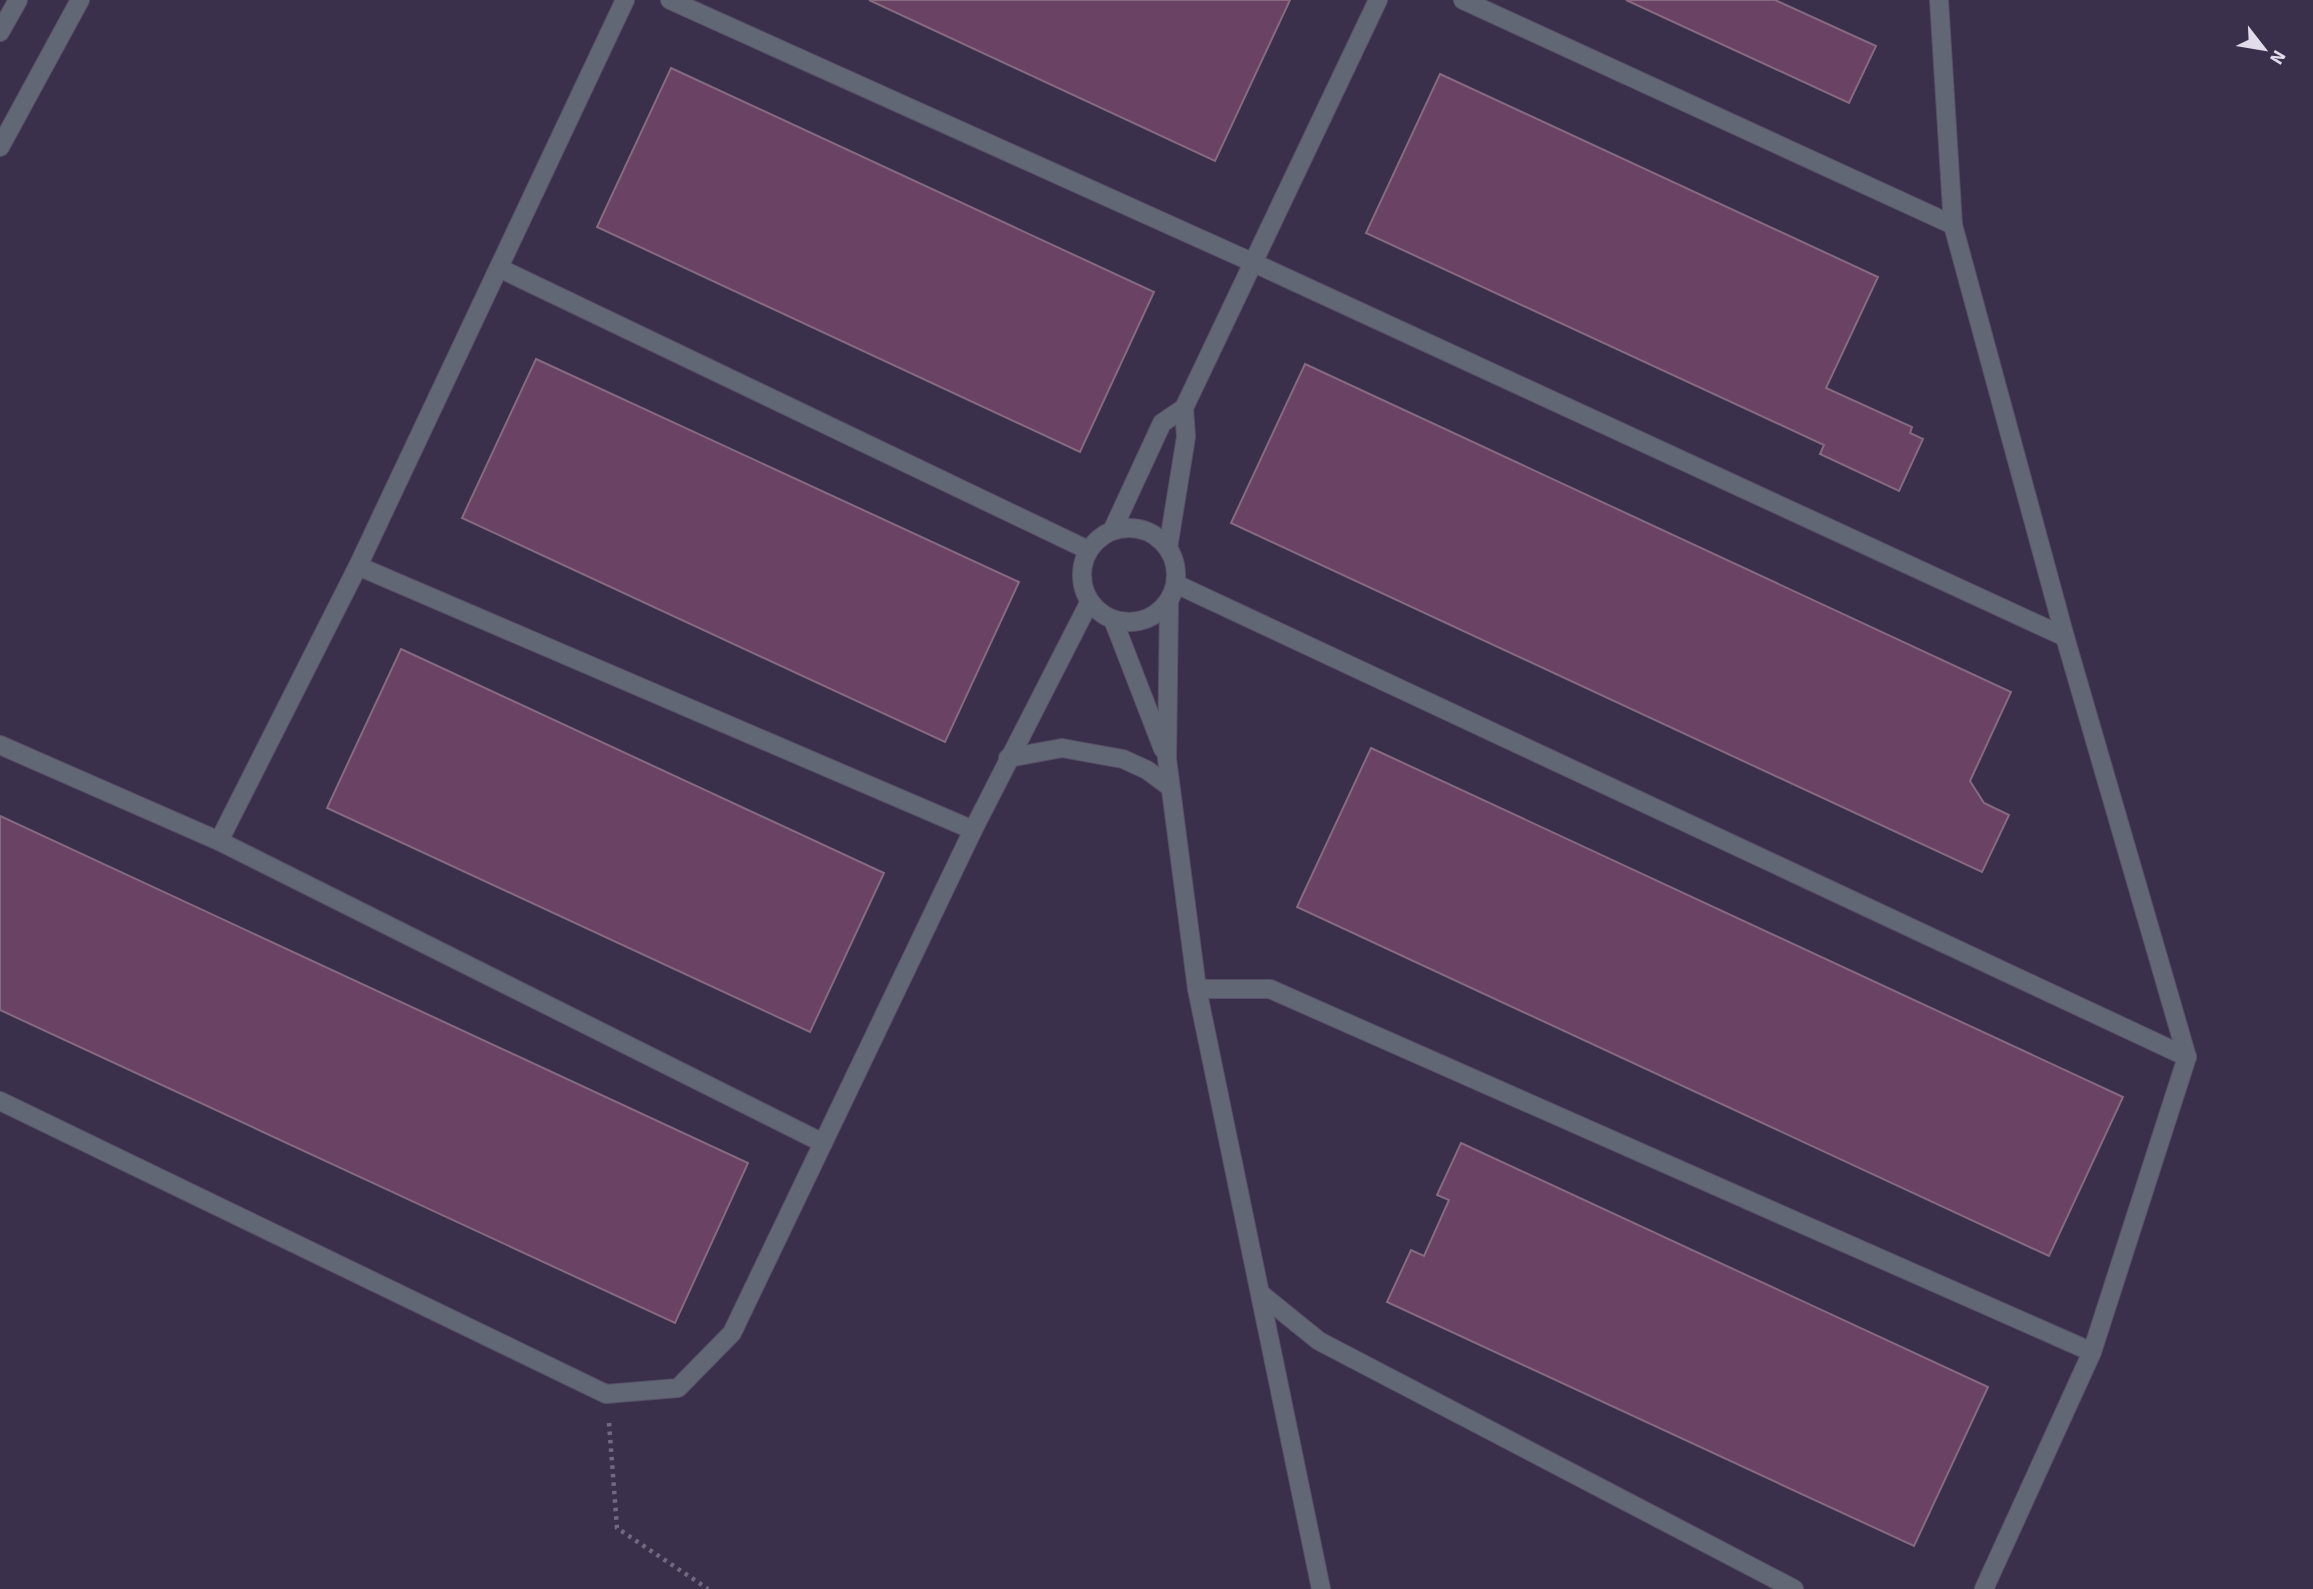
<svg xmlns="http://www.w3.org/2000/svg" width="2313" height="1589" viewBox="0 0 2313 1589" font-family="'Source Sans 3',sans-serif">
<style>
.building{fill:#6a4263;stroke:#866a80;stroke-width:2}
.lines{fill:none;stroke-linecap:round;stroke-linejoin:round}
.street-casing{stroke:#584f68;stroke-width:20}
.path{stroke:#726981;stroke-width:4.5;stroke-dasharray:3.5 5;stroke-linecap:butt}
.street{stroke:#626775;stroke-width:18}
</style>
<rect width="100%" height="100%" fill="#3a304b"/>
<g class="building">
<path d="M 869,0 L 1290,0 L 1215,161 Z"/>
<path d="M 1626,0 L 1775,0 L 1876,46 L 1849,103 Z"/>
<path d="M 671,68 L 1154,292 L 1080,452 L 597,227 Z"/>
<path d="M 1440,74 L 1878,277 L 1826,388 L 1912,427 L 1910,433 L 1923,439 L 1899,491 L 1820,454 L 1824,445 L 1366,233 Z"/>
<path d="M 536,359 L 1019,582 L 945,742 L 462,518 Z"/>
<path d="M 1305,364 L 2011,692 L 1970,781 L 1984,803 L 2009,815 L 1982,872 L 1231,523 Z"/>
<path d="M 401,649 L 884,873 L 810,1032 L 327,808 Z"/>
<path d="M 1371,748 L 2123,1097 L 2049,1256 L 1297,907 Z"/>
<path d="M 0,816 L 748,1163 L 675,1323 L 0,1010 Z"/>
<path d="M 1461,1143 L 1988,1387 L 1914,1546 L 1387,1302 L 1411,1250 L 1424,1256 L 1449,1200 L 1437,1195 Z"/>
</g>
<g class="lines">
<defs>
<g id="street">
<path d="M 670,0 L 1254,263 L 2065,637"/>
<path d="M 1463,0 L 1953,225"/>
<path d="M 1939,0 L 1953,225 L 2065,637 L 2187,1057 L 2092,1352 L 1984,1589"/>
<path d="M 0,32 L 18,0"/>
<path d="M 0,147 L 80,0"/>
<path d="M 499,268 L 1088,550"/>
<circle cx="1129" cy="575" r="47"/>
<path d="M 1113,529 L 1162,423 L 1184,408 L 1378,0"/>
<path d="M 1168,548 L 1186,437 L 1184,408"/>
<path d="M 358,566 L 973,830"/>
<path d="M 1176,584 L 2187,1057"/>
<path d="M 1169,601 L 1167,759 L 1197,989 L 1321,1589"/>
<path d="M 1114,622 L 1163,749"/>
<path d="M 0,745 L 219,841 L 823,1143"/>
<path d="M 1008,758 L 1062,748 L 1123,759 L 1147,770 L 1170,787"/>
<path d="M 219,841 L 358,566 L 625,0"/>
<path d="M 1197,989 L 1270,989 L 2092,1352"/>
<path d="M 0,1101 L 606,1394 L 678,1388 L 732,1333 L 973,830 L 1089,603"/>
<path d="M 1261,1294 L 1319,1341 L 1794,1589"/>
</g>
</defs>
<use href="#street" class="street-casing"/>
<path class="path" d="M 609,1423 L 617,1528 L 708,1589"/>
<use href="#street" class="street"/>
</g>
<g transform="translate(2264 49) rotate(121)" stroke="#3a304b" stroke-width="5" paint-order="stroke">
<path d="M0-5L12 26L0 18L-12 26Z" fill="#e1dbec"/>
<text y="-10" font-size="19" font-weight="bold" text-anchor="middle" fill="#e1dbec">N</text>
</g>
</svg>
